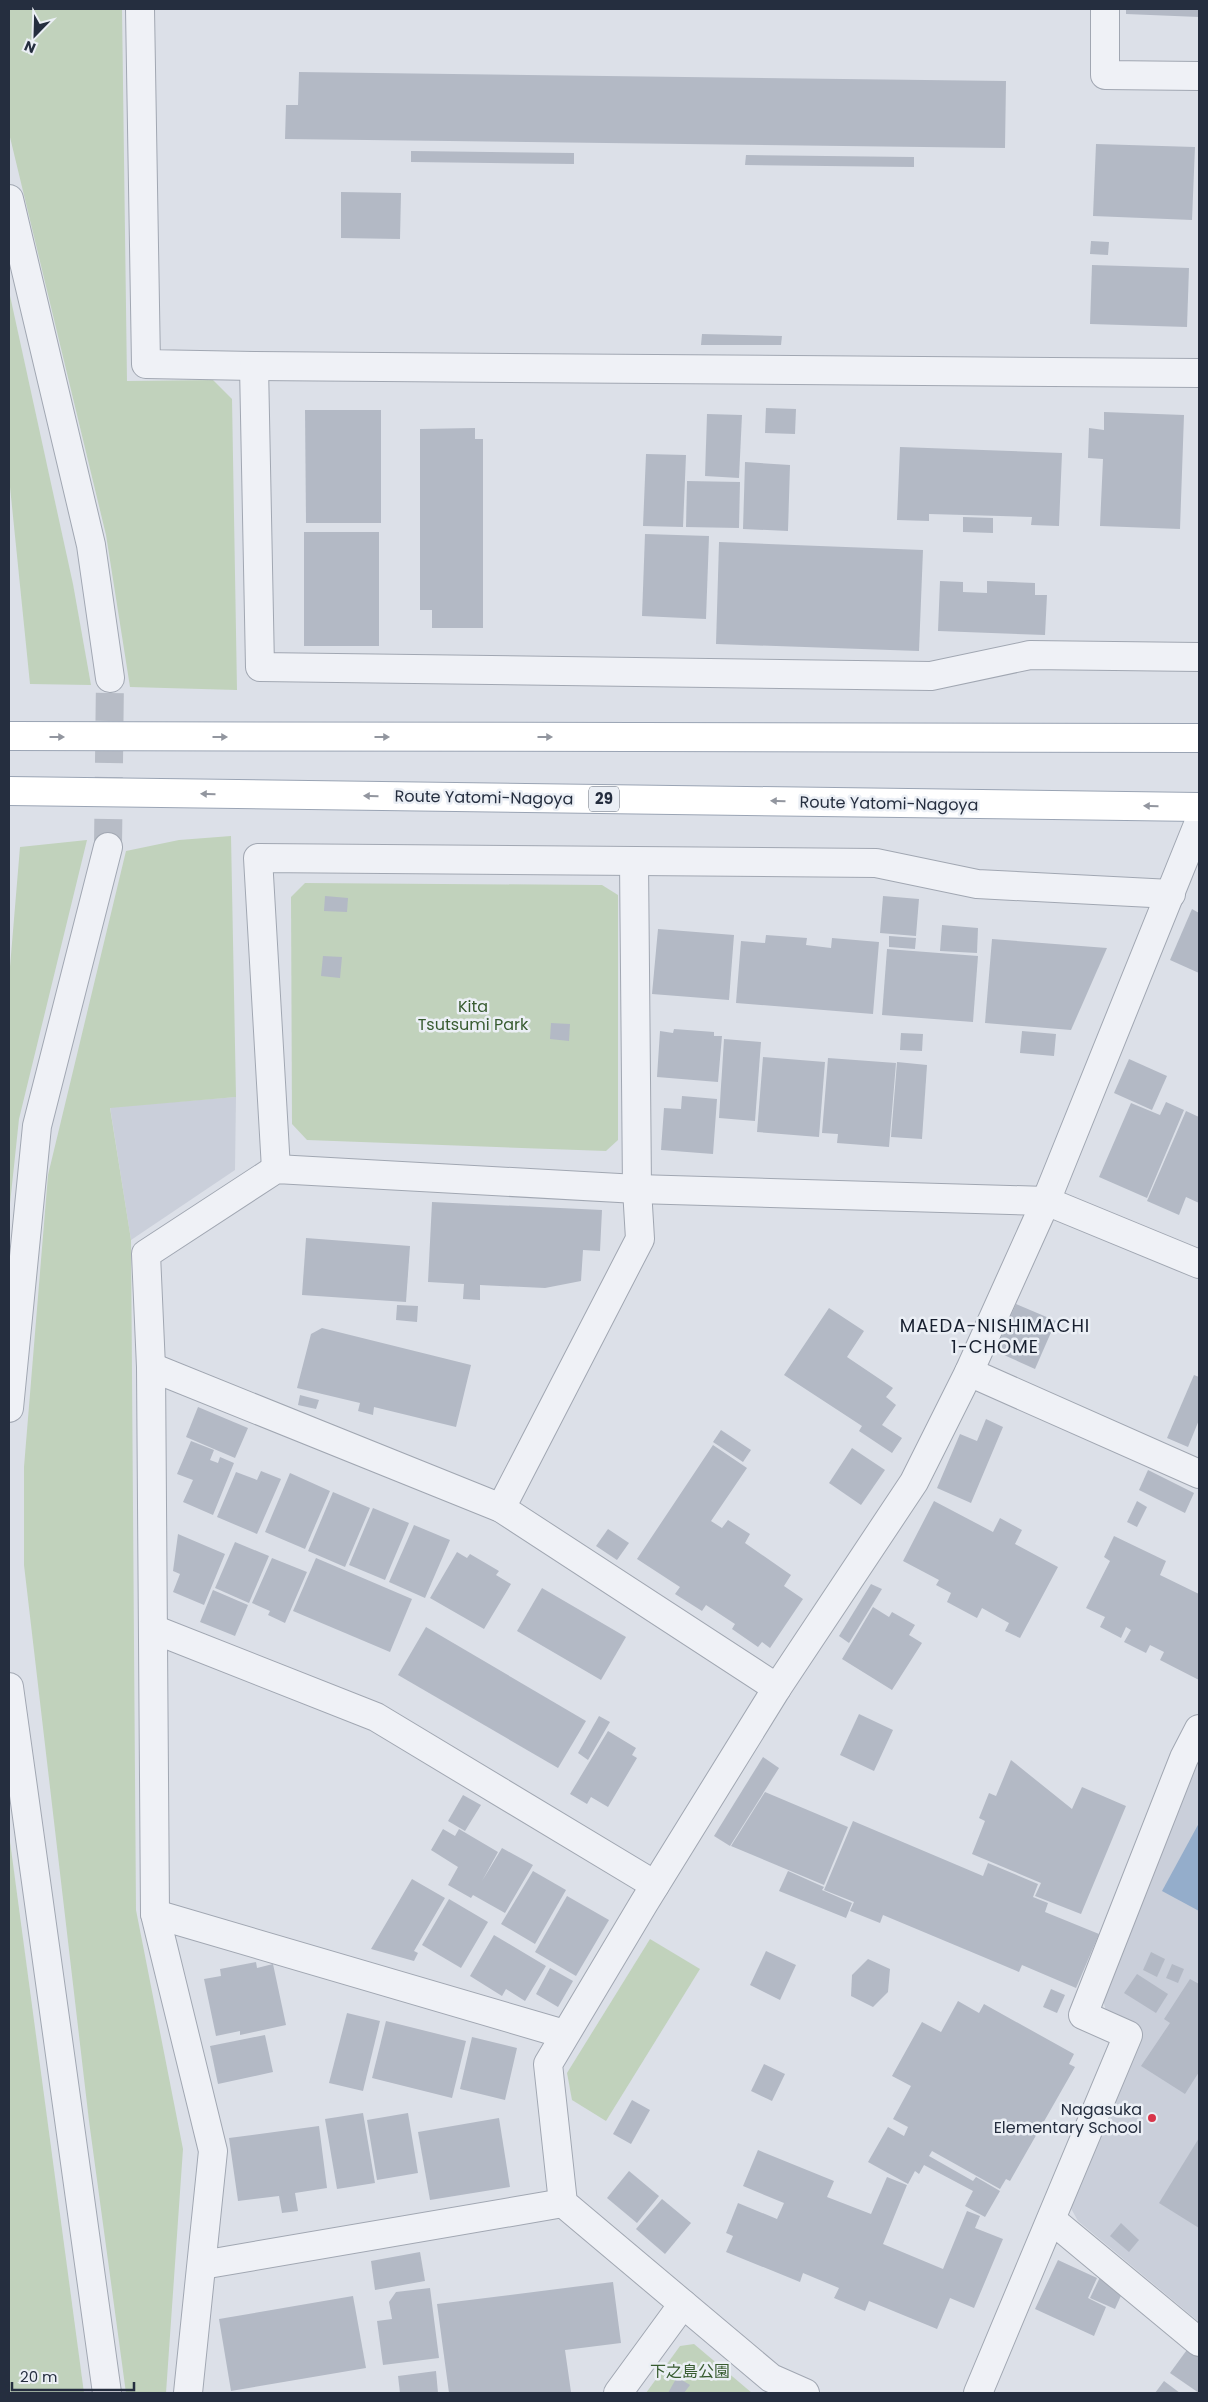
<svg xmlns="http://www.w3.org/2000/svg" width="1208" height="2402" viewBox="0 0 1208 2402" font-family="Poppins,'Noto Sans JP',sans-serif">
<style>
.built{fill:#cacfda}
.green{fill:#c1d2bc}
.water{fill:#94adcb}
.building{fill:#b3b9c5}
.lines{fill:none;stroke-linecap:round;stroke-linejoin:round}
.minor-tunnel{stroke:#b7bcc6;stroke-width:28;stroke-dasharray:28 14;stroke-linecap:butt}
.minor-casing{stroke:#a1a7b2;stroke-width:30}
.tertiary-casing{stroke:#a1a7b2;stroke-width:30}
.primary-casing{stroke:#9aa4b4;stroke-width:30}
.minor{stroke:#eff1f6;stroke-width:28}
.tertiary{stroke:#eff1f6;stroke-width:28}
.primary{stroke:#fff;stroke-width:28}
.oneway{fill:#92969f}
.poi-dot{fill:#d8354a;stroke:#ebeff5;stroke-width:2}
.labels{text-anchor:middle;stroke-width:5;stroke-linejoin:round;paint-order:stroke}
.shield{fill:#ebeff5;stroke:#606876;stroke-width:1}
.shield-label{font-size:15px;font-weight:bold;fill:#252e3f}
.street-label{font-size:16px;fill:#252e3f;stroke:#ebeff5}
.park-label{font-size:16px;fill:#385c31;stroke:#ebeff5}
.poi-label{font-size:16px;fill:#252e3f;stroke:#ebeff5;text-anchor:end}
.neighbourhood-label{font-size:18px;letter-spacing:1px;fill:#171f2f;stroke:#ebeff5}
</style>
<rect width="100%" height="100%" fill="#dce0e8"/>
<g class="built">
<path d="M 236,1097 L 235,1170 L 131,1240 L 110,1107 Z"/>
<path d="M 1199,1745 L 1199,2322 L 1078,2221 L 1068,2203 L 1143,2033 L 1107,2015 L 1102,1996 Z"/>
</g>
<g class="green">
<path d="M 9,9 L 122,9 L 127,381 L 213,380 L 232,399 L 237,690 L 130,687 L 106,535 L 9,133 Z"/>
<path d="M 9,291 L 73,584 L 91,685 L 30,684 L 9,477 Z"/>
<path d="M 231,836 L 236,1097 L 110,1108 L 131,1240 L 136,1910 L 183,2149 L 166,2393 L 126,2393 L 89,2121 L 24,1565 L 24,1467 L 48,1175 L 126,851 L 179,840 Z"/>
<path d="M 87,840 L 19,1119 L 9,1213 L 9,979 L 20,847 Z"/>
<path d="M 305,883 L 602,885 L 618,895 L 618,1140 L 606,1151 L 307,1140 L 292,1124 L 291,897 Z"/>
<path d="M 9,1834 L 84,2393 L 9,2393 Z"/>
<path d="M 650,1939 L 700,1969 L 606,2121 L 572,2100 L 567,2073 Z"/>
<path d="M 694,2344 L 752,2393 L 646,2393 L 680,2346 Z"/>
</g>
<path class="water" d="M 1199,1823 L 1199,1911 L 1162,1891 Z"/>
<g class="building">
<path d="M 1126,9 L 1199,9 L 1199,17 L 1126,14 Z"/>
<path d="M 299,72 L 1006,81 L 1005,148 L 285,139 L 286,105 L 298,105 Z"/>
<path d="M 1096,144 L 1195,147 L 1192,220 L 1093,216 Z"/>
<path d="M 411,151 L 574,153 L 574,164 L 411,162 Z"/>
<path d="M 746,155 L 914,157 L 914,167 L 745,165 Z"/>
<path d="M 341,192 L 401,193 L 400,239 L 341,238 Z"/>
<path d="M 1091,241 L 1109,242 L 1108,255 L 1090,254 Z"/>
<path d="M 1092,265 L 1189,268 L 1187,327 L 1090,324 Z"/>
<path d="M 702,334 L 782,336 L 781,345 L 701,345 Z"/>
<path d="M 766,408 L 796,409 L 795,434 L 765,433 Z"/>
<path d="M 305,410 L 381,410 L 381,523 L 306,523 Z"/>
<path d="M 1104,412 L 1184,415 L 1180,529 L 1100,526 L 1103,459 L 1088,458 L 1089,428 L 1104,430 Z"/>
<path d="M 707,414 L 742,415 L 739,478 L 705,476 Z"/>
<path d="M 475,428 L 475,439 L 483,439 L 483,628 L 432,628 L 432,610 L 420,610 L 420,429 Z"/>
<path d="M 900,447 L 1062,453 L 1059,526 L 1031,525 L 1032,517 L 929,514 L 929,521 L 897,520 Z"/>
<path d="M 646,454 L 686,455 L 683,527 L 643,526 Z"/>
<path d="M 745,462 L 790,465 L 788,531 L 743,529 Z"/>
<path d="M 687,481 L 740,482 L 739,528 L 686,527 Z"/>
<path d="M 963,517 L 993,518 L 993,533 L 963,532 Z"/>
<rect x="304" y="532" width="75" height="114"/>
<path d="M 645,534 L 709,536 L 706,619 L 642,616 Z"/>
<path d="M 719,542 L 923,550 L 919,651 L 716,644 Z"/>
<path d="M 940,581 L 963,582 L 963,592 L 987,593 L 987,581 L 1035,583 L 1035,595 L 1047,595 L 1045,635 L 938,631 Z"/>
<path d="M 325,896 L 348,898 L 347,912 L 324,911 Z"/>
<path d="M 883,896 L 919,899 L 916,936 L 880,933 Z"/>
<path d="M 1192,909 L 1199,913 L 1199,973 L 1170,960 Z"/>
<path d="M 942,925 L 978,928 L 977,953 L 940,951 Z"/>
<path d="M 658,929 L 734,935 L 729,1000 L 652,994 Z"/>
<path d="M 766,935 L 807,938 L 806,945 L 831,948 L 832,938 L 879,942 L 873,1014 L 736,1003 L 741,941 L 765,943 Z"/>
<path d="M 889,936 L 916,938 L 915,949 L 889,947 Z"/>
<path d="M 992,939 L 1107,948 L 1071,1030 L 985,1023 Z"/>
<path d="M 887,949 L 978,956 L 973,1022 L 882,1015 Z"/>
<path d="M 323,956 L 342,957 L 340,978 L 321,976 Z"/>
<path d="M 551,1023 L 570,1024 L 569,1041 L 550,1039 Z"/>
<path d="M 674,1029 L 714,1032 L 714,1036 L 722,1036 L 718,1082 L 657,1077 L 660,1031 L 673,1033 Z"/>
<path d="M 1022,1031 L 1056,1034 L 1054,1056 L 1020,1053 Z"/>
<path d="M 901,1033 L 923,1034 L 922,1051 L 900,1050 Z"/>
<path d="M 724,1039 L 761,1042 L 755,1121 L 719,1118 Z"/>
<path d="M 763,1057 L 825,1062 L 819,1137 L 757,1132 Z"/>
<path d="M 828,1058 L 896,1063 L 889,1147 L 837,1143 L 838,1134 L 822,1133 Z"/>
<path d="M 1129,1059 L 1167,1076 L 1152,1110 L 1114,1093 Z"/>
<path d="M 897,1062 L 927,1065 L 922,1139 L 891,1137 Z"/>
<path d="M 682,1096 L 717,1099 L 713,1154 L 661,1150 L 664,1108 L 681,1109 Z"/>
<path d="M 1166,1102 L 1184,1110 L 1147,1198 L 1099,1177 L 1131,1103 L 1160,1115 Z"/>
<path d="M 1186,1111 L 1199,1117 L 1199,1203 L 1186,1197 L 1179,1215 L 1147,1201 Z"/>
<path d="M 432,1202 L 602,1210 L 600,1251 L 583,1250 L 581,1281 L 545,1288 L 480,1285 L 480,1300 L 463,1299 L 464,1284 L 428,1282 Z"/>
<path d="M 306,1238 L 410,1246 L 406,1302 L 302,1295 Z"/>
<path d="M 1016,1304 L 1056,1321 L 1035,1369 L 995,1351 Z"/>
<path d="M 397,1305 L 418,1306 L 417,1322 L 396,1320 Z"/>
<path d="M 829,1308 L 864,1331 L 847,1357 L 893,1388 L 886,1397 L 896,1405 L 882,1425 L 902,1438 L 892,1453 L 859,1431 L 862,1426 L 784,1375 Z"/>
<path d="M 322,1328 L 471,1365 L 456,1427 L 374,1407 L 373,1415 L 358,1411 L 360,1403 L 297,1388 L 311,1334 Z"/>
<path d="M 1194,1375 L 1199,1377 L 1199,1420 L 1188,1447 L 1167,1438 Z"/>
<path d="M 300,1395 L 319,1400 L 316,1409 L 298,1405 Z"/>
<path d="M 198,1407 L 248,1428 L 235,1458 L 186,1437 Z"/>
<path d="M 986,1419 L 1003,1427 L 971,1503 L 937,1488 L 960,1434 L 977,1441 Z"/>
<path d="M 721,1430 L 751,1450 L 743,1462 L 713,1442 Z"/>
<path d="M 191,1441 L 214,1450 L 210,1460 L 218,1463 L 220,1457 L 234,1463 L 213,1515 L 183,1502 L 193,1480 L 177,1474 Z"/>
<path d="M 713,1445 L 747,1468 L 711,1521 L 722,1528 L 728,1520 L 750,1534 L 745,1543 L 791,1575 L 784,1586 L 803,1599 L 770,1648 L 762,1642 L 758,1647 L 732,1629 L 735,1624 L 706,1605 L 702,1611 L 675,1594 L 680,1587 L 637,1559 Z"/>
<path d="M 852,1448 L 885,1470 L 861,1505 L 829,1483 Z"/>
<path d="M 1148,1470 L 1194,1493 L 1185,1513 L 1139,1490 Z"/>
<path d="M 261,1471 L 281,1479 L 257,1534 L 217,1517 L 236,1472 L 257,1480 Z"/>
<path d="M 290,1473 L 330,1491 L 305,1549 L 265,1532 Z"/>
<path d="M 333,1492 L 370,1508 L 345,1567 L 308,1551 Z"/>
<path d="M 934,1501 L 993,1532 L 1000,1518 L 1022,1530 L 1015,1544 L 1058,1567 L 1020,1638 L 1005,1631 L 1009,1623 L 982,1608 L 977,1618 L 947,1602 L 951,1593 L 936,1585 L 939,1580 L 903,1561 Z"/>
<path d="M 1137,1501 L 1147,1507 L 1137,1527 L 1127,1522 Z"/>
<path d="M 373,1508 L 409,1523 L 385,1580 L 349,1565 Z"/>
<path d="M 414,1525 L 450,1540 L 425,1598 L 389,1582 Z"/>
<path d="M 608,1529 L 629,1543 L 617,1560 L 596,1546 Z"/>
<path d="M 178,1534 L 225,1554 L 204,1605 L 173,1592 L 180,1574 L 173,1571 Z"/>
<path d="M 1114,1536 L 1166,1561 L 1160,1575 L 1199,1594 L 1199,1680 L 1160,1660 L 1164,1652 L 1150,1645 L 1146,1653 L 1124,1642 L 1131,1630 L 1126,1627 L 1121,1638 L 1100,1627 L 1105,1617 L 1086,1608 L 1110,1561 L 1104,1557 Z"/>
<path d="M 235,1542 L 269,1556 L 249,1603 L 215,1588 Z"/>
<path d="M 457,1552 L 467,1558 L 470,1554 L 499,1571 L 496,1575 L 511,1584 L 484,1629 L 430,1598 Z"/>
<path d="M 272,1558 L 307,1572 L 285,1623 L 268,1615 L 270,1611 L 252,1603 Z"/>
<path d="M 316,1558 L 412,1599 L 390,1652 L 293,1611 Z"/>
<path d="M 871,1584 L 882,1589 L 849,1643 L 839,1636 Z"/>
<path d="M 542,1588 L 626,1637 L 601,1680 L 517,1631 Z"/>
<path d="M 213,1590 L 248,1605 L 235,1636 L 200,1622 Z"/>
<path d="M 873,1607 L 889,1617 L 892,1612 L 915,1625 L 909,1635 L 922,1643 L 892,1690 L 842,1659 Z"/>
<path d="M 426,1627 L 586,1721 L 558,1768 L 398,1675 Z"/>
<path d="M 859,1714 L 893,1730 L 874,1771 L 840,1755 Z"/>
<path d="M 599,1716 L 610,1722 L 588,1760 L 578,1753 Z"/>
<path d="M 608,1731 L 636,1748 L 632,1755 L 637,1758 L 608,1807 L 591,1797 L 587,1804 L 570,1794 Z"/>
<path d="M 763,1757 L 779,1768 L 730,1846 L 714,1836 Z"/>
<path d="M 1011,1760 L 1072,1809 L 1082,1787 L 1126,1806 L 1081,1914 L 1035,1896 L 1041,1883 L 972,1854 L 985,1821 L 979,1818 L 989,1793 L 996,1796 Z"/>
<path d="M 765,1792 L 848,1827 L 824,1885 L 731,1846 Z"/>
<path d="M 463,1795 L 481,1805 L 465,1831 L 448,1821 Z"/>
<path d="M 853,1821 L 983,1876 L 988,1863 L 1038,1884 L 1033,1897 L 1048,1903 L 1045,1912 L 1099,1934 L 1076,1988 L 1022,1965 L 1019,1972 L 883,1915 L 880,1923 L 850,1911 L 854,1902 L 824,1890 Z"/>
<path d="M 443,1829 L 455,1836 L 459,1829 L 498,1852 L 482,1881 L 502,1848 L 533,1865 L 505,1913 L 473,1895 L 471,1898 L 448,1885 L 458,1867 L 431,1850 Z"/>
<path d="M 533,1871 L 566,1890 L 535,1944 L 501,1924 Z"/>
<path d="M 788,1871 L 824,1887 L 822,1890 L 852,1903 L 846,1918 L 779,1891 Z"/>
<path d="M 412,1879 L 445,1898 L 414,1951 L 418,1953 L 414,1961 L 371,1949 Z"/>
<path d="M 567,1896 L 609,1920 L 576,1976 L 535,1952 Z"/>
<path d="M 449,1899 L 488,1922 L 461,1968 L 422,1945 Z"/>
<path d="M 494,1935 L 546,1966 L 525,2001 L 506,1989 L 502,1996 L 470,1976 Z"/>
<path d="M 766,1951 L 796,1965 L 780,2000 L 750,1985 Z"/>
<path d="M 1151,1952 L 1165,1959 L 1157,1977 L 1143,1970 Z"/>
<path d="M 868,1959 L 890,1969 L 888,1992 L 873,2007 L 851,1996 L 852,1975 Z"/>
<path d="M 256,1962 L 257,1968 L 273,1964 L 286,2025 L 240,2035 L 240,2031 L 216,2036 L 204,1979 L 221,1976 L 220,1969 Z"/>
<path d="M 1172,1964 L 1184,1969 L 1178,1983 L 1166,1978 Z"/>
<path d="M 550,1968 L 573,1981 L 558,2007 L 536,1994 Z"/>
<path d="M 1137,1974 L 1168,1994 L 1156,2013 L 1124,1993 Z"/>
<path d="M 1190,1979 L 1199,1984 L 1199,2072 L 1185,2094 L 1141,2066 L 1170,2023 L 1164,2019 Z"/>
<path d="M 1051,1989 L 1065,1995 L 1057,2013 L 1043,2007 Z"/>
<path d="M 958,2001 L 979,2013 L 984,2004 L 1074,2054 L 1069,2064 L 1075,2067 L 1010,2181 L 1006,2179 L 1000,2189 L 932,2151 L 929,2156 L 973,2181 L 976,2177 L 1000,2191 L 985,2217 L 965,2206 L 973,2191 L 924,2165 L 919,2174 L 915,2171 L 908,2184 L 868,2162 L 888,2127 L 904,2136 L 908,2127 L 893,2119 L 911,2086 L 892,2076 L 922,2022 L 941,2032 Z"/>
<path d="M 347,2013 L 380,2021 L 363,2091 L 329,2083 Z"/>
<path d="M 386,2021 L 466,2041 L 452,2098 L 372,2078 Z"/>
<path d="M 265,2035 L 273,2072 L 218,2084 L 210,2046 Z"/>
<path d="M 472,2037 L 517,2048 L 505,2100 L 460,2089 Z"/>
<path d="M 764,2064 L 785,2074 L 772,2101 L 751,2091 Z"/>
<path d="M 632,2100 L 650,2110 L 631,2144 L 613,2134 Z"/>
<path d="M 363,2113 L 375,2183 L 337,2189 L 325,2119 Z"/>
<path d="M 408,2113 L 418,2173 L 377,2180 L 367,2120 Z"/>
<path d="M 499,2118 L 510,2187 L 430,2200 L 418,2132 Z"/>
<path d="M 319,2126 L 327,2188 L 295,2193 L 298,2211 L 282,2213 L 279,2196 L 238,2201 L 229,2138 Z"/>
<path d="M 1199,2138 L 1199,2228 L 1159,2203 Z"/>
<path d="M 758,2150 L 834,2181 L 827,2197 L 871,2214 L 887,2177 L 907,2185 L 883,2244 L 943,2269 L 967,2211 L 980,2216 L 975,2228 L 1003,2239 L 974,2308 L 950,2298 L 937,2329 L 869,2301 L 865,2311 L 834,2298 L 839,2288 L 803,2273 L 800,2282 L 726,2252 L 733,2236 L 726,2233 L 738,2203 L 777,2219 L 784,2203 L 743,2186 Z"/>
<path d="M 629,2171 L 659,2196 L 637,2223 L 607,2198 Z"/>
<path d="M 662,2199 L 691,2223 L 665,2254 L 636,2229 Z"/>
<path d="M 1121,2223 L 1139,2240 L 1129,2252 L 1110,2236 Z"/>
<path d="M 420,2252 L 425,2281 L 375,2290 L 371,2261 Z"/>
<path d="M 1058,2260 L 1097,2278 L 1088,2298 L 1106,2307 L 1094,2336 L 1035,2309 Z"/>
<path d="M 1101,2275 L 1124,2289 L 1115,2309 L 1090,2298 Z"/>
<path d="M 613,2282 L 621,2343 L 565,2350 L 571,2392 L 449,2393 L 437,2304 Z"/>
<path d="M 430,2288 L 439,2358 L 383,2365 L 377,2321 L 392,2319 L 389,2302 L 396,2292 Z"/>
<path d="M 353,2296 L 366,2368 L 231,2391 L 219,2319 Z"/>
<path d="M 1189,2347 L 1199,2355 L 1199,2393 L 1170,2373 Z"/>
<path d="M 436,2371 L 438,2393 L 400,2393 L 398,2376 Z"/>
<path d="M 677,2377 L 690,2385 L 684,2393 L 668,2393 Z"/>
<path d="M 1164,2381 L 1180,2393 L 1155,2393 Z"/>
</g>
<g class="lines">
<path class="minor-tunnel" d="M 108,847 L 110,678"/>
<defs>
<g id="minor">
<path d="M 140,9 L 146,364 L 254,366 L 1199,373"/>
<path d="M 1105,9 L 1105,75 L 1199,76"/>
<path d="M 9,199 L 91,545 L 110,678"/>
<path d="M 254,366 L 260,667 L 931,676 L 1030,655 L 1199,657"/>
<path d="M 276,1169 L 258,858 L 876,863 L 977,884 L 1171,894"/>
<path d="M 151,1367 L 501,1508 L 777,1688"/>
<path d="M 969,1372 L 1199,1474"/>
<path d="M 9,1408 L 37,1126 L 108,847"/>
<path d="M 501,1508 L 640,1239 L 637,1189 L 634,861"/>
<path d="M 153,1629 L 376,1717 L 655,1885"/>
<path d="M 155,1914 L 564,2034"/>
<path d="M 1052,2220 L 1199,2342"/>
<path d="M 202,2265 L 563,2203"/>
<path d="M 188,2393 L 213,2151 L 155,1914 L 151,1367 L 146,1254 L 276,1169 L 637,1189 L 1046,1201 L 1199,1264"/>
<path d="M 618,2393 L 683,2304"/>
<path d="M 805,2393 L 771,2378 L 563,2203 L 548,2064 L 644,1903 L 777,1688 L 914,1482 L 969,1372 L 1046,1201 L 1199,822"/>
<path d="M 978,2393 L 1128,2035 L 1083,2015 L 1184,1758 L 1199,1729"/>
</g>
<path id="tertiary" d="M 9,1687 L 107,2393"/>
<g id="primary">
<path d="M 9,736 L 1199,738"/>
<path d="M 9,791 L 1199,807"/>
</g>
</defs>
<use href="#minor" class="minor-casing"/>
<use href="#tertiary" class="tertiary-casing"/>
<use href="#primary" class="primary-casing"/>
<use href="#minor" class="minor"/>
<use href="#tertiary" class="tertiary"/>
<use href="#primary" class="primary"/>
</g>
<defs><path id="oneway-solid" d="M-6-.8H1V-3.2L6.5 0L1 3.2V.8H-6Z" transform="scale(1.25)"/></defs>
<g class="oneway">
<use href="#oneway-solid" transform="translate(57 737)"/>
<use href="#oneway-solid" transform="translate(220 737)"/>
<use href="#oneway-solid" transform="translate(382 737)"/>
<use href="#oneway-solid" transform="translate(545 737)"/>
<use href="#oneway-solid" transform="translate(208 794) rotate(-179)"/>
<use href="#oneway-solid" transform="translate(371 796) rotate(-179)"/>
<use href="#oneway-solid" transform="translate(778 801) rotate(-179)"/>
<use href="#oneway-solid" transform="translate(1151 806) rotate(-179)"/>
</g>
<circle class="poi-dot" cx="1152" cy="2118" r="5"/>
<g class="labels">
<rect class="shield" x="589" y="786.5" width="30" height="25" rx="4"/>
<g class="shield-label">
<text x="604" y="804">29</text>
</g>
<g class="street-label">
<text transform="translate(484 797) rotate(1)" y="6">Route Yatomi-Nagoya</text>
<text transform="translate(889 803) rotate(1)" y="6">Route Yatomi-Nagoya</text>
</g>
<g class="park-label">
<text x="473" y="1012">Kita<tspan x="473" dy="18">Tsutsumi Park</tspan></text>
<text x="690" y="2377">下之島公園</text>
</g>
<g class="poi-label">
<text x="1142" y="2115">Nagasuka<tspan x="1142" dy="18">Elementary School</tspan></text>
</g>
<g class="neighbourhood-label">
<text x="995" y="1332">MAEDA-NISHIMACHI<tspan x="995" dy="21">1-CHOME</tspan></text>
</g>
</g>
<rect width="1208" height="2402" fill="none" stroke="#252e3f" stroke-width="20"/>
<g transform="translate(35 35) rotate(203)" stroke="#ebeff5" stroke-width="4" paint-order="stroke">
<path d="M0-4L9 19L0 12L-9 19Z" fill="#252e3f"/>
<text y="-8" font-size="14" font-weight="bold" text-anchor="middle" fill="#252e3f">N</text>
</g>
<path d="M12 2382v8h122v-8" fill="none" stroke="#252e3f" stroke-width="2.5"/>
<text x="20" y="2382" font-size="15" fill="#252e3f" stroke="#ebeff5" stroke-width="4" paint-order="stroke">20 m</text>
</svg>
